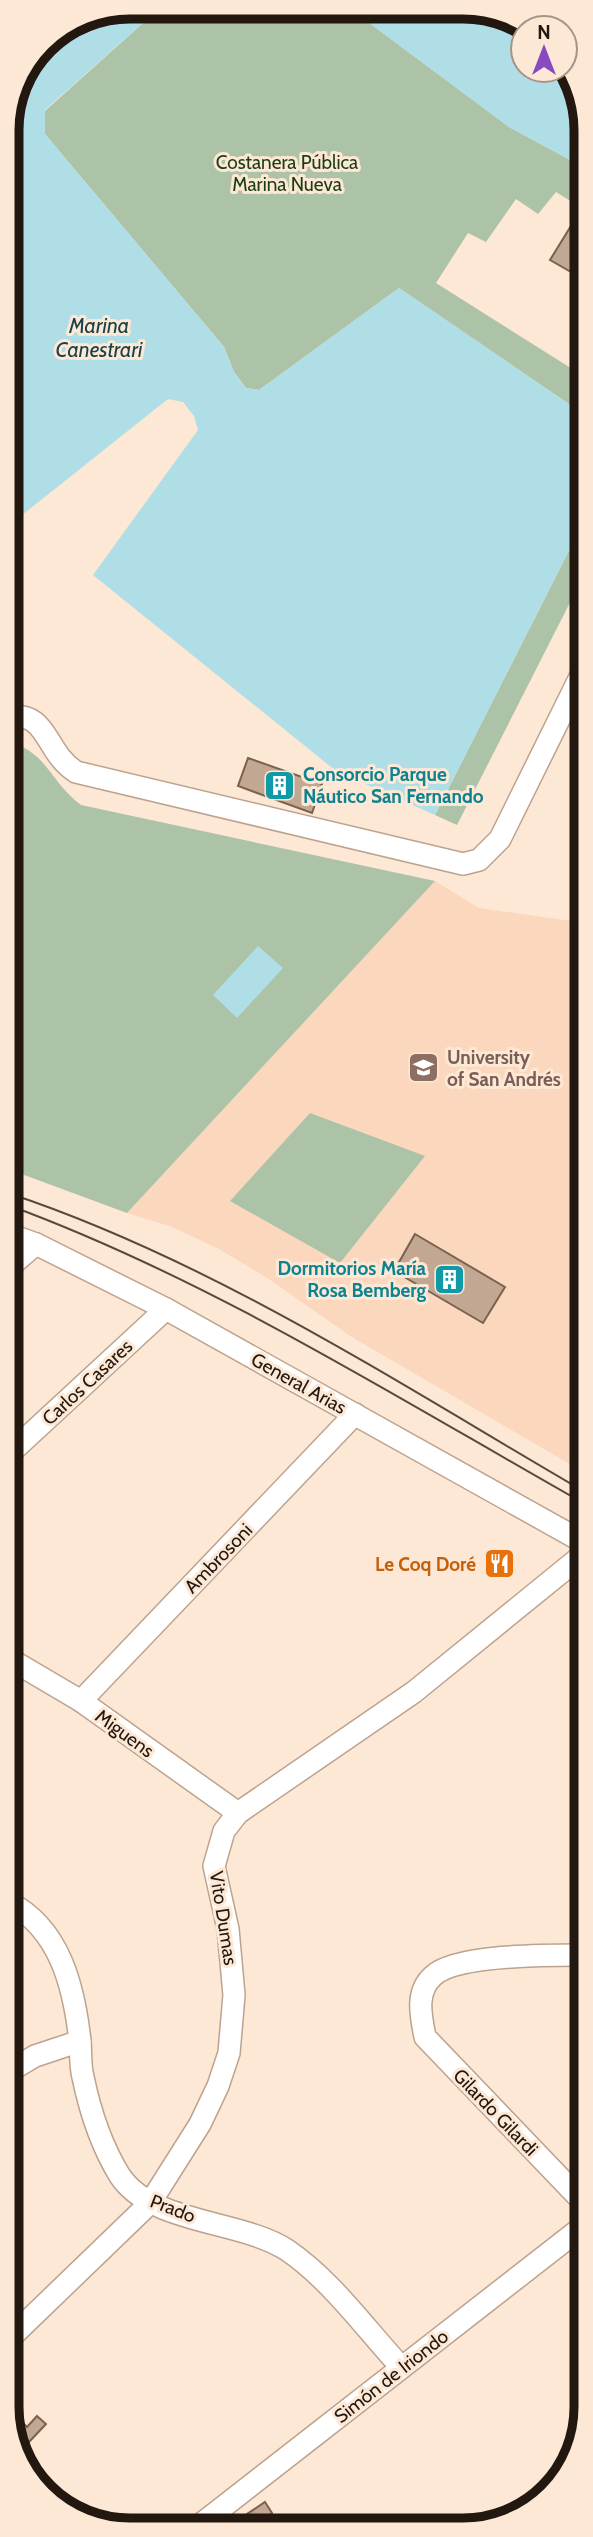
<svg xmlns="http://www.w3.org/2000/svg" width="593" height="2537" viewBox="0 0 593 2537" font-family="Cabin,sans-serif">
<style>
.built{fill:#fbd8bd}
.green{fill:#acc3a8}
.water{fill:#afdee7}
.building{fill:#c2a792;stroke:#7a624e;stroke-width:2}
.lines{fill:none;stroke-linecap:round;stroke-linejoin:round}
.minor-casing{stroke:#bda38e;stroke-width:24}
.minor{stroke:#fff;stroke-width:21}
.tram{stroke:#564a3f;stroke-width:2}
.labels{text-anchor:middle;stroke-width:6;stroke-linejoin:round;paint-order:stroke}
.park-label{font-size:19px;fill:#193e14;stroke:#fde7d5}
.culture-label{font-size:19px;font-weight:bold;fill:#0d838f;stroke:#fde7d5;text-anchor:start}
.education-label{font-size:19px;font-weight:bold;fill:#785e54;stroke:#fde7d5;text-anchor:start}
.street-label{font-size:19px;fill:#221810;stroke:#fde7d5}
.food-label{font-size:19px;font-weight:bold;fill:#c56008;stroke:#fde7d5;text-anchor:end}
.water-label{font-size:21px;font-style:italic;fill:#18434a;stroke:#fde7d5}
.rim{fill:none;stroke:#221810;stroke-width:9}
</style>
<rect width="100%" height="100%" fill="#fde7d5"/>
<path class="built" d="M 435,881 L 479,908 L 585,923 L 585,1473 L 350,1336 L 269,1279 L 219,1249 L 172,1227 L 127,1213 Z"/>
<g class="green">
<path d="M 356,13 L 509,127 L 585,168 L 585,210 L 556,192 L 538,214 L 516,199 L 486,242 L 468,233 L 436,283 L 585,377 L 585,415 L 399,288 L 259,390 L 246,388 L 234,372 L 224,347 L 45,134 L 45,111 L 152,15 Z"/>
<path d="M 585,519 L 585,573 L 457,825 L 435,815 Z"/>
<path d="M 7,741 C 49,753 48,780 81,805 L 435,881 L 127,1213 L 8,1169 Z"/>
<path d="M 310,1113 L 425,1156 L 340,1263 L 230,1201 Z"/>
</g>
<g class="water">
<path d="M 494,11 L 523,29 L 523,70 L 565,70 L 585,114 L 585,168 L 509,127 L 356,13 Z"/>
<path d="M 152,15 L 45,110 L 45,134 L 224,347 L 234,372 L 246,388 L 259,390 L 399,288 L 585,415 L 585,519 L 435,815 L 336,771 L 93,575 L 198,430 L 194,416 L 183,402 L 168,399 L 7,527 L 7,122 L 43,43 L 83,16 Z"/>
<path d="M 258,946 L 283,968 L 237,1018 L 213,995 Z"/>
</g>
<g class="building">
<path d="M 582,208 L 585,210 L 585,280 L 550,260 Z"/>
<path d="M 248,758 L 322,784 L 312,813 L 238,786 Z"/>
<path d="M 582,1208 L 585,1210 L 585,1232 L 573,1225 Z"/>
<path d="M 415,1234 L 505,1287 L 483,1323 L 394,1271 Z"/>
<path d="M 37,2416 L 46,2424 L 29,2442 L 19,2433 L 15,2437 L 11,2430 L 20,2420 L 27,2427 Z"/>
<path d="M 265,2502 L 272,2513 L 252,2528 L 226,2528 Z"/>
</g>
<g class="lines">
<defs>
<g id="minor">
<path d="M 7,717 C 49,710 44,752 76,772 L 463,864 L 479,860 L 500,839 L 585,667"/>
<path d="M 8,1234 L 36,1244 L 166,1309 L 585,1543"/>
<path d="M 8,1268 L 36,1244"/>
<path d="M 8,1455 L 166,1309"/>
<path d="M 8,1658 L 81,1701 L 238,1813"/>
<path d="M 81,1701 L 355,1414"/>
<path d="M 8,1902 C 60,1928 74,1987 80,2041 C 81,2053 80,2066 83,2077 C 90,2111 102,2147 120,2176 C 152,2224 241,2220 287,2250 C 331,2280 365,2328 401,2367"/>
<path d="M 586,1955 C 552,1955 456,1954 433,1976 C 415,1992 421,2016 425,2037 L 586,2205"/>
<path d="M 8,2072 L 35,2056 L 80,2041"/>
<path d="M 8,2340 L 150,2203 L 200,2124 L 218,2086 L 229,2053 L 234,1995 L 228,1929 L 214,1866 L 224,1831 L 238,1813 L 414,1692 L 585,1553"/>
<path d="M 196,2528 L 586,2224"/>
</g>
</defs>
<use href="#minor" class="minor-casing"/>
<use href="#minor" class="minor"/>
<g class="tram">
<path d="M 8,1193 C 213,1261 399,1384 585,1492"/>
<path d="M 8,1205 C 212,1280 397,1398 585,1504"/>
</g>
</g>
<defs>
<symbol id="building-square" viewBox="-11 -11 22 22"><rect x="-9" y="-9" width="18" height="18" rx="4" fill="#0f9aa8" stroke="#fde7d5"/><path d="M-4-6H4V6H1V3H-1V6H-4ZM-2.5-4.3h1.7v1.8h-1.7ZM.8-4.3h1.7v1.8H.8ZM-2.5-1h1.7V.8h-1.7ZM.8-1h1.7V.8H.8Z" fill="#fff"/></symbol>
<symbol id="university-square" viewBox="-11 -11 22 22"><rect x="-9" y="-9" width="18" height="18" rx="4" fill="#8d6e63" stroke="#fde7d5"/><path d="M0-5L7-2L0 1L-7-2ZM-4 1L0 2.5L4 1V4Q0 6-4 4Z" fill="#fff"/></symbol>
<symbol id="restaurant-square" viewBox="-11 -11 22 22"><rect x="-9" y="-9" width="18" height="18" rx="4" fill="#e8710a" stroke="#fde7d5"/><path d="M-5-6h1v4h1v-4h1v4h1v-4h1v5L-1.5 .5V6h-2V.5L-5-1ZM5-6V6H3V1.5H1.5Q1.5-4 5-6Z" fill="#fff"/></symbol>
</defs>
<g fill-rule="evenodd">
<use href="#building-square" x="262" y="768" width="35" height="35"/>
<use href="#university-square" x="406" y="1050" width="35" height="35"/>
<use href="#building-square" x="432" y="1262" width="35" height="35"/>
<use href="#restaurant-square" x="482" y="1546" width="35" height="35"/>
</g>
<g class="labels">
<g class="park-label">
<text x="287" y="169">Costanera Pública<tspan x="287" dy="22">Marina Nueva</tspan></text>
</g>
<g class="culture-label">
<text x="303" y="781">Consorcio Parque<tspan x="303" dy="22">Náutico San Fernando</tspan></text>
<text x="426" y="1275" text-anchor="end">Dormitorios María<tspan x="426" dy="22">Rosa Bemberg</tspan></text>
</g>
<g class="education-label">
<text x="447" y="1064">University<tspan x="447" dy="22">of San Andrés</tspan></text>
</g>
<g class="street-label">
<text transform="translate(87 1382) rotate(-43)" y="7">Carlos Casares</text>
<text transform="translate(299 1383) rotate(29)" y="7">General Arias</text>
<text transform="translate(218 1558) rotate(-46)" y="7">Ambrosoni</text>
<text transform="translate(125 1733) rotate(36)" y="7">Miguens</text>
<text transform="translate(224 1918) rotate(81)" y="7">Vito Dumas</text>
<text transform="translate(496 2112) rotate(46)" y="7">Gilardo Gilardi</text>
<text transform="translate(173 2208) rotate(21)" y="7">Prado</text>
<text transform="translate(391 2376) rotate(-38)" y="7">Simón de Iriondo</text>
</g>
<g class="food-label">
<text x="476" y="1571">Le Coq Doré</text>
</g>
<g class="water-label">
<text x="99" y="333">Marina<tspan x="99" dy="24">Canestrari</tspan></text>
</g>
</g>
<path d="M0 0H593V2537H0ZM130 19H463A111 111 0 0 1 574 130V2407A111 111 0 0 1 463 2518H130A111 111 0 0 1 19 2407V130A111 111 0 0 1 130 19Z" fill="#fde7d5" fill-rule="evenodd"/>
<path class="rim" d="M130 19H463A111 111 0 0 1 574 130V2407A111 111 0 0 1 463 2518H130A111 111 0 0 1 19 2407V130A111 111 0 0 1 130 19Z"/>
<g transform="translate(544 49)"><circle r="33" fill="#fde7d5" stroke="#a59486" stroke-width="2"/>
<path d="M0-5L12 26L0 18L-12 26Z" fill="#864bc1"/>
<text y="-10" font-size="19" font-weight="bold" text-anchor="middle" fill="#221810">N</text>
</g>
</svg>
